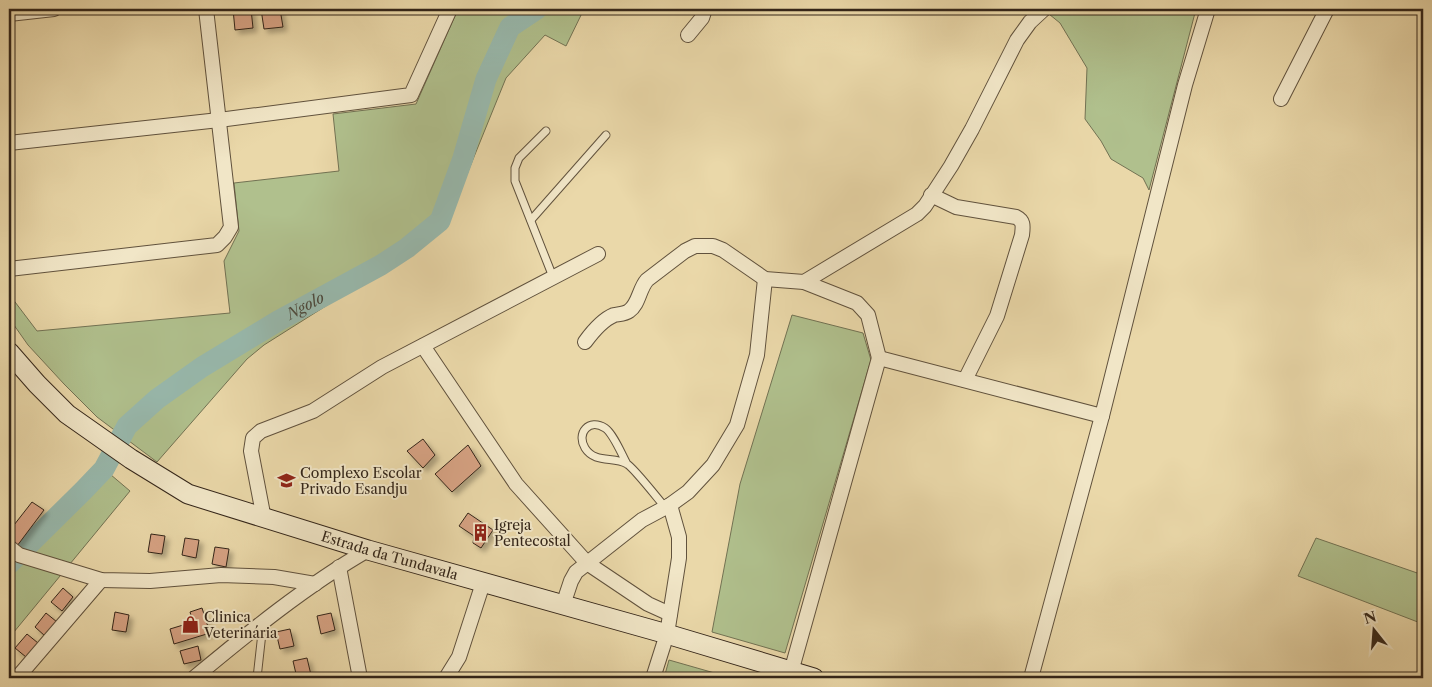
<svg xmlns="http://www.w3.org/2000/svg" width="1432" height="687" viewBox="0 0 1432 687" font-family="'Libre Caslon Text',serif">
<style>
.green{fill:#b0c08d;stroke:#727253}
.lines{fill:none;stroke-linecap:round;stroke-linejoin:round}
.river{stroke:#98b9ad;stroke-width:21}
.building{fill:#d6a283;stroke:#332519;filter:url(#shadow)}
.lane-casing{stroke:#61523d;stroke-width:9}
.street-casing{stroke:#61523d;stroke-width:16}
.secondary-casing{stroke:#332519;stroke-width:21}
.lane{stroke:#f1e6c7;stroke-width:7}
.street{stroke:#f1e6c7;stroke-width:14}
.secondary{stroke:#f1e6c7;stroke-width:19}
.labels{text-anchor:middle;stroke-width:4;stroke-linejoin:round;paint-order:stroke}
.poi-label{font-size:14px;fill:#332519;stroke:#f1e6c7;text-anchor:start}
.street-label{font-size:14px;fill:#332519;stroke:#f1e6c7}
.water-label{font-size:15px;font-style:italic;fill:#4c4a3e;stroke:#f1e6c7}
</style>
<defs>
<filter id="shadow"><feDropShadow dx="4" dy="4" stdDeviation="2.5" flood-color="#0004"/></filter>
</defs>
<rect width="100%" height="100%" fill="#ead8a9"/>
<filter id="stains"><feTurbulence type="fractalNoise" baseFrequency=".004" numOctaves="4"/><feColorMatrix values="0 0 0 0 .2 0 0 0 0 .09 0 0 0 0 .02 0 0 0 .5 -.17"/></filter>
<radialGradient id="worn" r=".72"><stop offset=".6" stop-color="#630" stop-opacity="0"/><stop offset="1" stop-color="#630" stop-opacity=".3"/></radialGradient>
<g class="green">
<path d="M 458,9 L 584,9 L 566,46 L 545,35 L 506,78 L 452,211 L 441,230 L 413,251 L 264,345 L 247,359 L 157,462 L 97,417 L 64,384 L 28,345 L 9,318 L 9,294 L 37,331 L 230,313 L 224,261 L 239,231 L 234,183 L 339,171 L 333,114 L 416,104 Z"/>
<path d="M 1044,9 L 1196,9 L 1149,190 L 1143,178 L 1111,159 L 1101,141 L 1085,119 L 1087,68 L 1060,23 L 1044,10 Z"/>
<path d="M 792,315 L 863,333 L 871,360 L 785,653 L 712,632 L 740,484 Z"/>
<path d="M 104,469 L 130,491 L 9,638 L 9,564 L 83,491 Z"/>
<path d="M 1316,538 L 1423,575 L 1423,624 L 1298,576 Z"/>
<path d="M 669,660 L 732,678 L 664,678 Z"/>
</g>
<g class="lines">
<path class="river" id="s1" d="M 9,564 L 83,491 L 104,469 L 127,426 L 157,399 L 202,367 L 278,321 L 381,265 L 407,248 L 440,221 L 463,158 L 486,79 L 510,27 L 537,9"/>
</g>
<g class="building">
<path d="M 233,9 L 251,9 L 253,28 L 235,30 Z"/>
<path d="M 261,9 L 280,9 L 283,27 L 264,29 Z"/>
<path d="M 423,439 L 435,455 L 423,468 L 407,451 Z"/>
<path d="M 468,445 L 481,466 L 452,492 L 435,474 Z"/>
<path d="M 32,502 L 44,510 L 17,546 L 9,540 L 9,521 L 14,525 Z"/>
<path d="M 468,513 L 493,530 L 481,548 L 473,543 L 474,536 L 459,526 Z"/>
<path d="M 151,534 L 165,536 L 162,554 L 148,552 Z"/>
<path d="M 185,538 L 199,540 L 196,558 L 182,555 Z"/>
<path d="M 215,547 L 229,549 L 226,567 L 212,564 Z"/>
<path d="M 63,588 L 73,597 L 62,611 L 51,602 Z"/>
<path d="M 202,608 L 210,633 L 174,644 L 170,629 L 193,622 L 190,612 Z"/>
<path d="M 115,612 L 129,615 L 126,632 L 112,630 Z"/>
<path d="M 46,613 L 57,622 L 45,636 L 35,627 Z"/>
<path d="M 331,613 L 335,630 L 321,634 L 317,616 Z"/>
<path d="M 290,629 L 294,646 L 280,649 L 276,632 Z"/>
<path d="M 27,634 L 38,643 L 26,657 L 15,648 Z"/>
<path d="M 198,646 L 201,660 L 184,664 L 180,651 Z"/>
<path d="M 307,658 L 311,675 L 297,678 L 293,661 Z"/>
</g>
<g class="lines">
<defs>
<g id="lane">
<path d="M 546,131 L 519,158 L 515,168 L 515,181 L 553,277"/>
<path d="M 531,220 L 606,135"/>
<path d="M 627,464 C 622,455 613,433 605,428 C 589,418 576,433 585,448 C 595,464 614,456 627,464 C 634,468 658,499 665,507"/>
<path d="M 257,678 L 263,624"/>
</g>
<g id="street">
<path d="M 9,14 L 54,9"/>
<path d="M 688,35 L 702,18 L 705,9"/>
<path d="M 1281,99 L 1327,9"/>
<path d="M 9,143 L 219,120 L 411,95 L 450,9"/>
<path d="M 931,195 L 956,207 L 1016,217 C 1024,221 1023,226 1022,235 L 997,316 L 965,380"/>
<path d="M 9,269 L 217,245 L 225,237 L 231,227 L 206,9"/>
<path d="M 804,282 L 917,214 L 925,206 L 951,166 L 972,129 L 1017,40 L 1030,22 L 1044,9"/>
<path d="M 585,342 C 593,331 602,320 614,315 C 619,314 625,314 629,311 C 639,304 639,289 647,280 L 685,251 L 695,246 L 713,246 L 723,250 L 765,279 L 804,282 L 857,303 L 868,315 L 879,358"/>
<path d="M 423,346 L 516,484 L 587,563 L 648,604 L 670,614"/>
<path d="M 264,519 L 251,451 L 253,438 L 261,431 L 313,411 L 382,367 L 598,254"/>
<path d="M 9,547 L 19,555 L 101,580 L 150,581 L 221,575 L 274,577 L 315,584"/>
<path d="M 339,567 L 360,678"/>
<path d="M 563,605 L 571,581 L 576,572 L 642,520 L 670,505 L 688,492 L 713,465 L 737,425 L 757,355 L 765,279"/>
<path d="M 791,672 L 879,358 L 1102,416"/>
<path d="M 17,678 L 101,580"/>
<path d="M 194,678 C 248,633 307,585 368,550"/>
<path d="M 446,678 L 459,657 L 483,583"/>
<path d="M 653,678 L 667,634 L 679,558 L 679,537 L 670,505"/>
<path d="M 1031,678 L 1102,416 L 1185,85 L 1208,9"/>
</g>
<g id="secondary">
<path id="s2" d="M 9,352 L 37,384 L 67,414 L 131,459 L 188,494 L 368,550 L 667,634 L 814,678"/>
</g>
</defs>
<use href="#lane" class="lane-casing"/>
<use href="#street" class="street-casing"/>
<use href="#secondary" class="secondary-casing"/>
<use href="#lane" class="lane"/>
<use href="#street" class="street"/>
<use href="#secondary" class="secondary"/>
</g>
<defs>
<symbol id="school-bare" viewBox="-9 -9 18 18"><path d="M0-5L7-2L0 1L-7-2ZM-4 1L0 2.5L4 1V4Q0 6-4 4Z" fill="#8f2418" stroke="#f1e6c7" stroke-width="2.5" paint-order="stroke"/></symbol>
<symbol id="building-bare" viewBox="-9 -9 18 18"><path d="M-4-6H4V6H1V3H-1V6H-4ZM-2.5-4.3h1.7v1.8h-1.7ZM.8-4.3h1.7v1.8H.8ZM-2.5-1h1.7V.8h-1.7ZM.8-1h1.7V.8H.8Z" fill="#8f2418" stroke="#f1e6c7" stroke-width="2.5" paint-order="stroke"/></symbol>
<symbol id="shop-bare" viewBox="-9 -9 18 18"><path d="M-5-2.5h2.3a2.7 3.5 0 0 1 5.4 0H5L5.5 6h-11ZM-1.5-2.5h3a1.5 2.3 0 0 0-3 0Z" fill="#8f2418" stroke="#f1e6c7" stroke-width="2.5" paint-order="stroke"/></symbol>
</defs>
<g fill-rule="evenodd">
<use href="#school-bare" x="274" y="468" width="25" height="25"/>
<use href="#building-bare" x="468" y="520" width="25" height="25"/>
<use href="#shop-bare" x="178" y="612" width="25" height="25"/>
</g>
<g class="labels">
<g class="poi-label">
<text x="300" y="478">Complexo Escolar<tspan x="300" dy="16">Privado Esandju</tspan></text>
<text x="494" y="530">Igreja<tspan x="494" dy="16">Pentecostal</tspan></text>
<text x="204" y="622">Clinica<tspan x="204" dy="16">Veterinária</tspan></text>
</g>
<g class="street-label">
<text dy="5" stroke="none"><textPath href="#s2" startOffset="441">Estrada da Tundavala</textPath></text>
</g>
<g class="water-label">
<text dy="5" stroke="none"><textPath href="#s1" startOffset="399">Ngolo</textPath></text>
</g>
</g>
<rect width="1432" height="687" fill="none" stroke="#ead8a9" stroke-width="30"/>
<rect x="10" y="10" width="1412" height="667" fill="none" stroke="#332519" stroke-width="2.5"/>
<rect x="15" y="15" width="1402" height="657" fill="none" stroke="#332519"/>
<g transform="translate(1374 630) rotate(343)" stroke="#f1e6c7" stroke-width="4" paint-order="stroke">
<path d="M0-4L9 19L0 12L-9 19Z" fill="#332519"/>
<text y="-8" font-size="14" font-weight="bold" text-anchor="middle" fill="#332519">N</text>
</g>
<rect width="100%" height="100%" filter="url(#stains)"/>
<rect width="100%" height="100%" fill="url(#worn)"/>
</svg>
